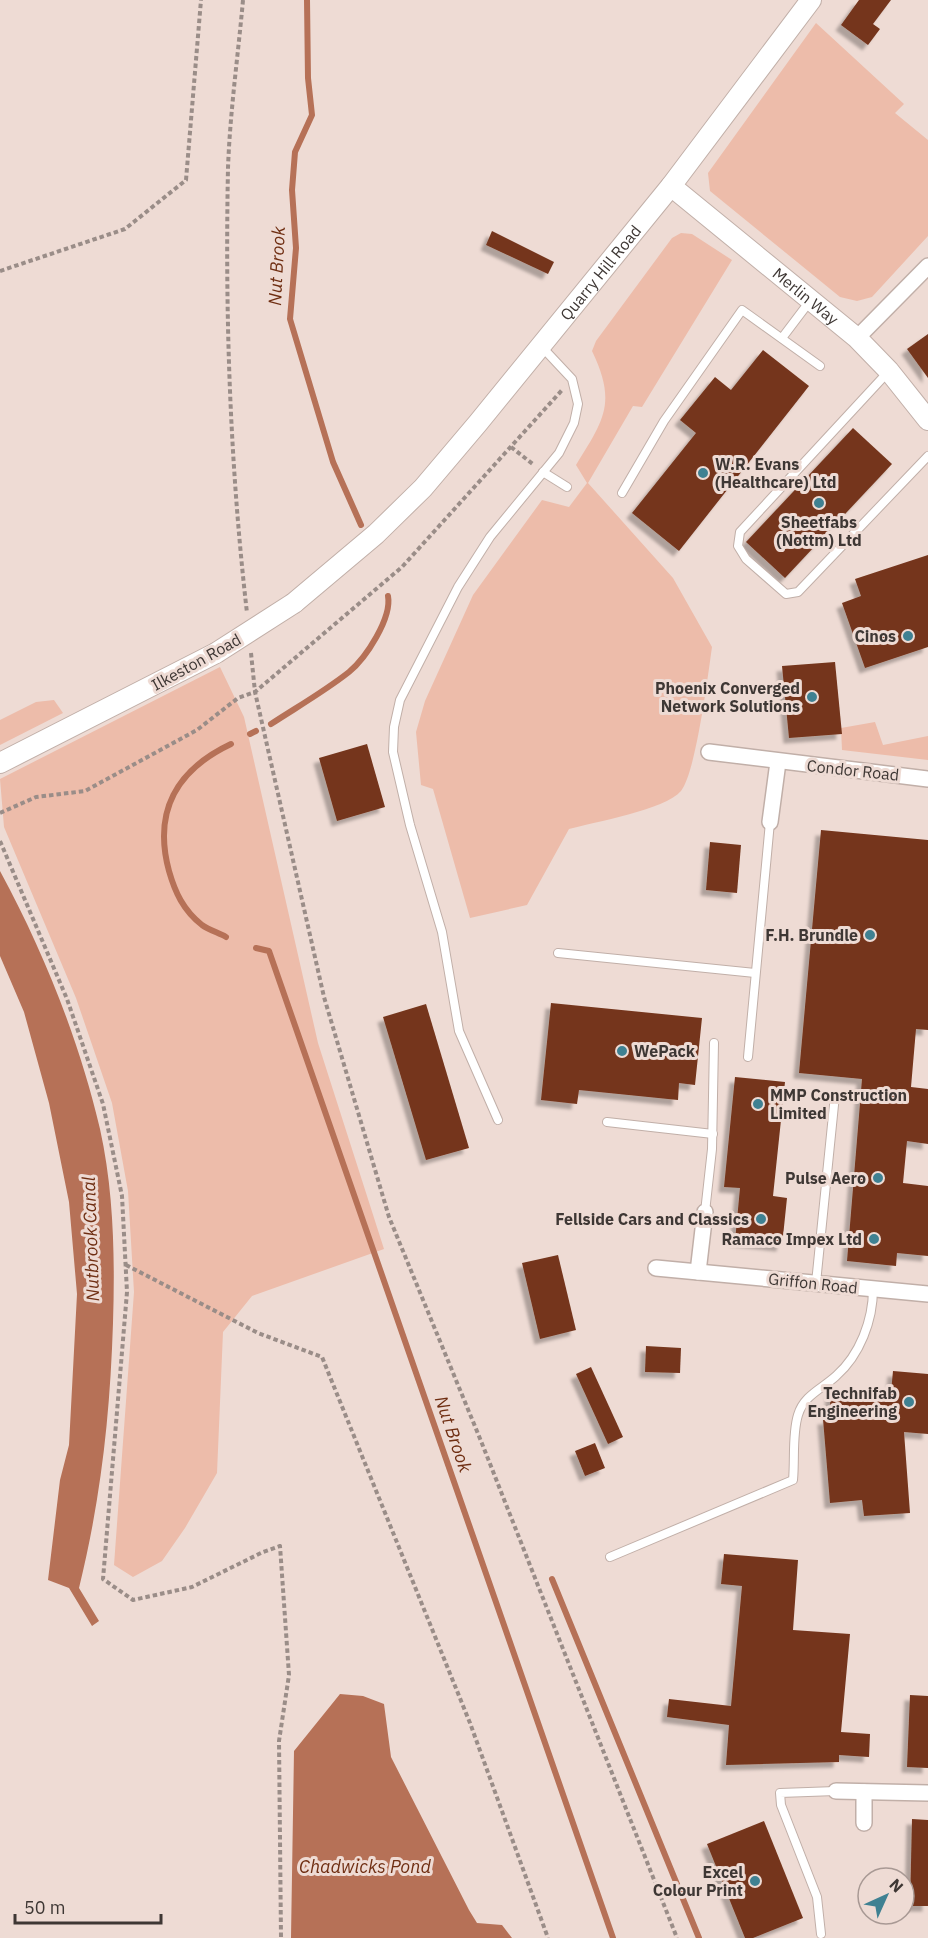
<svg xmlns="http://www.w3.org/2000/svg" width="928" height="1938" viewBox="0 0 928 1938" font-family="'IBM Plex Sans',sans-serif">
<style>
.green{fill:#edbcaa}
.water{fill:#b67157}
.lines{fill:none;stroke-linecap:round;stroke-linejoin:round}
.stream{stroke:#b67157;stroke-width:6}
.building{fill:#74351c;filter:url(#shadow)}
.service-casing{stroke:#c1afa8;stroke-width:10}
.minor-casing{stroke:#c1afa8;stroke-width:18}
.tertiary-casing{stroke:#c1afa8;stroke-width:22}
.path{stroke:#9a8d88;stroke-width:4;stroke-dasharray:4.5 3;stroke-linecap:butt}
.service{stroke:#fff;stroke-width:8}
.minor{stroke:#fff;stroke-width:15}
.tertiary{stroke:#fff;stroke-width:20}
.tertiary-bridge-casing{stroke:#c1afa8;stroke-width:22;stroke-linecap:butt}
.tertiary-bridge{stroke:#fff;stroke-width:20}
.poi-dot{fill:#3f8192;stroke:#eedbd4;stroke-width:2}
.labels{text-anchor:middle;stroke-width:6;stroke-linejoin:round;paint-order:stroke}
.street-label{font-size:16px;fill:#3e3734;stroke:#eedbd4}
.poi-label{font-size:16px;font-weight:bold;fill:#3e3734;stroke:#eedbd4;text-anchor:end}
.water-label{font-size:18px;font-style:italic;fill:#6f2e12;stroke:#eedbd4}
</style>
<defs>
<filter id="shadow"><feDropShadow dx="-5.5" dy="5.5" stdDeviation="1.5" flood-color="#0004"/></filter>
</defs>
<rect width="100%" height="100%" fill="#eedbd4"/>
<g class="green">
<path d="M 816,23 L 904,104 L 895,113 L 928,140 L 928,236 L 872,297 L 857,301 L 840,297 L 710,191 L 708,173 Z"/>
<path d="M 681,233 L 692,234 L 732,260 L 642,407 L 633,406 L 588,483 L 673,578 L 712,647 C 708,675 696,772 681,791 C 665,810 594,822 569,829 L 527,905 L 470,918 L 433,789 L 421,785 L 416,732 L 425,701 L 473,595 L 542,500 L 569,507 L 587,483 L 576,465 C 604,420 617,403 592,351 L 596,341 L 672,238 Z"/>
<path d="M 220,667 L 244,717 L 318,1043 L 384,1249 L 252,1296 L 223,1332 L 217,1473 L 185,1528 L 162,1561 L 133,1577 L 114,1565 L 134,1292 L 128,1191 L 112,1103 L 76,998 L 4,827 L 0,779 Z"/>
<path d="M 54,700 L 63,713 L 0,745 L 0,720 L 36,702 Z"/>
<path d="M 875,722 L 883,745 L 928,736 L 928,760 L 842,750 L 841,728 Z"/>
</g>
<g class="water">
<path d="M 0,871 C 44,952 79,1040 100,1129 C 114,1192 115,1259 113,1323 C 110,1416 101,1498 79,1588 L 99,1621 L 92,1626 L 69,1588 L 48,1580 L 60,1480 L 69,1445 L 77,1294 L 69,1202 L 49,1103 L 24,1012 L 0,956 Z"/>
<path d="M 340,1694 L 363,1696 L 384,1704 L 391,1757 L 469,1910 L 477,1923 L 502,1925 L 512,1938 L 291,1938 L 294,1751 Z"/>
</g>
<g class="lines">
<g class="stream">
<path d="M 307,0 L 308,78 L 312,115 L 295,152 L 292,190 L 296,248 L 290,319 L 333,462 L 361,525"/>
<path d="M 271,724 C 297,707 325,691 349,672 C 366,658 392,618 388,596"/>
<path d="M 250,734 L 256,731"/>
<path d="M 226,937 C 219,933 209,930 202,925 C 183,910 175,892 169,871 C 153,812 176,770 231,744"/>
<path d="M 256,948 L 269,951 L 613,1938"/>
<path d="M 552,1579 L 699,1938"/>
</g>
</g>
<g class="building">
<path d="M 859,0 L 891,0 L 873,24 L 880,29 L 868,45 L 841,25 Z"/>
<path d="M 492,231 L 554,262 L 548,274 L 486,245 Z"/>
<path d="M 928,334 L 928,378 L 907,349 Z"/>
<path d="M 763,350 L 809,386 L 679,551 L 632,513 L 696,433 L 680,420 L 715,377 L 731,390 Z"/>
<path d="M 853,428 L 892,464 L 785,578 L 746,542 Z"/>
<path d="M 928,555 L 928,647 L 865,668 L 842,603 L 861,596 L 855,579 Z"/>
<path d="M 835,662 L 842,734 L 789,738 L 782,666 Z"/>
<path d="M 367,744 L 385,807 L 337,821 L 319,758 Z"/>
<path d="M 821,830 L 928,840 L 928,1030 L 916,1029 L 911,1087 L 928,1089 L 928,1144 L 907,1141 L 903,1183 L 928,1186 L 928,1256 L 897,1253 L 896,1266 L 847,1261 L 862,1079 L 799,1073 Z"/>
<path d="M 710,842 L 741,845 L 737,893 L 706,890 Z"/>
<path d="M 551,1003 L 702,1018 L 695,1085 L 679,1083 L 678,1100 L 579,1090 L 577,1104 L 541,1100 Z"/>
<path d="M 426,1004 L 469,1148 L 426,1160 L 383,1017 Z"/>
<path d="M 735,1077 L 785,1082 L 773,1196 L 787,1198 L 782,1246 L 735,1241 L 740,1188 L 724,1187 Z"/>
<path d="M 558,1255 L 576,1330 L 540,1339 L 522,1263 Z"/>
<path d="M 646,1346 L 681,1348 L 680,1373 L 645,1372 Z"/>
<path d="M 591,1367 L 623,1437 L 608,1444 L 576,1374 Z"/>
<path d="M 893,1371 L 928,1374 L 928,1434 L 904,1432 L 910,1513 L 864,1516 L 862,1500 L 830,1503 L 823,1419 L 829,1419 L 831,1392 L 858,1396 L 859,1389 L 891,1392 Z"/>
<path d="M 595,1443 L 605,1468 L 585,1476 L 575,1451 Z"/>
<path d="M 724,1554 L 798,1560 L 793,1630 L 850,1634 L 841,1732 L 870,1734 L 869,1757 L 839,1755 L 839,1762 L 726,1765 L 729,1725 L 667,1717 L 669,1699 L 731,1706 L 742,1586 L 721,1584 Z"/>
<path d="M 910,1695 L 928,1696 L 928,1768 L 907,1767 Z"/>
<path d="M 912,1819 L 928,1820 L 928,1906 L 910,1906 Z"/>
<path d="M 764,1821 L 803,1918 L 753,1938 L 745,1938 L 707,1844 Z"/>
</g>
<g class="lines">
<defs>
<g id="service">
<path d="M 782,338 L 810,301"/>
<path d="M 888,372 L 740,532 L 738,546 L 746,559 L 786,594 L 798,592 L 928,456"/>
<path d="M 543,472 L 567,487"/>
<path d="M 622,493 L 664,421 L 742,310 L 820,366"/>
<path d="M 558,953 L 755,973"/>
<path d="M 748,1057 L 770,822"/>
<path d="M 498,1120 L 459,1031 L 442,932 L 410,825 L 393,752 L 394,727 L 400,700 L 458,587 L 490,537 L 559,453 L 574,423 L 578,404 L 572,379 L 542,347"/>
<path d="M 607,1122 L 713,1134"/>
<path d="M 705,1212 L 712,1149 L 714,1043"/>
<path d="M 816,1283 L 835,1095"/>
<path d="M 610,1557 L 793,1480 C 795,1460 792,1434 798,1415 C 804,1395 822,1389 836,1376 C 860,1355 873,1320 873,1289"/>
<path d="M 821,1934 L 817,1897 L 781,1805 L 780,1793 L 836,1791"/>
</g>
<g id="minor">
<path d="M 857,338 L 928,266"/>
<path d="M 709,752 L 928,779"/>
<path d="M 770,822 L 778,762"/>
<path d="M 656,1268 L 928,1294"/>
<path d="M 698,1272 L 705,1212"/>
<path d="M 836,1791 L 928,1793"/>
<path d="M 864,1823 L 864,1792"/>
</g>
<g id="tertiary">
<path id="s1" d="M 671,186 L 857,338 L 889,371 L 928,420"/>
<path id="s2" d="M 294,603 L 376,534 L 423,488 L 478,423 L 671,186 L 811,0"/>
<path d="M 0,763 L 216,653"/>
</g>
</defs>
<use href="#service" class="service-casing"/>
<use href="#minor" class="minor-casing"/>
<use href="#tertiary" class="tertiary-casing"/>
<g class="path">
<path d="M 243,0 C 238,56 230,112 228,168 C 225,317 230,465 247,613"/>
<path d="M 0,271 L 125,229 L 186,180 L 201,0"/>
<path d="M 511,447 L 534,465"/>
<path d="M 251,653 L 255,692 L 324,997 L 389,1217 L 481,1441 L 677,1938"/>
<path d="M 0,813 L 36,797 L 85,791 L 197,730 L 238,698 L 255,692 L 402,567 L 563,389"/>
<path d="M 0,841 L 67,999 L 103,1104 L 122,1196 L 127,1292 L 103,1579 L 133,1600 L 192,1587 L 263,1552 L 280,1546 L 289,1675 L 279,1741 L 281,1938"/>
<path d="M 126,1265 L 258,1333 L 322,1357 L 470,1723 L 548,1938"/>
</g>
<use href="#service" class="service"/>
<use href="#minor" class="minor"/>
<use href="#tertiary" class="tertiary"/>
<defs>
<path id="tertiary-bridge" d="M 216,653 L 294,603"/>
</defs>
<use href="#tertiary-bridge" class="tertiary-bridge-casing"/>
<use href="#tertiary-bridge" class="tertiary-bridge"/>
</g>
<g class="poi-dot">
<circle cx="703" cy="473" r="6"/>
<circle cx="819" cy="503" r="6"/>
<circle cx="908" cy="636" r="6"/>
<circle cx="812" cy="697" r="6"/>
<circle cx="870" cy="935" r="6"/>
<circle cx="622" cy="1051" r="6"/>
<circle cx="758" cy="1104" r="6"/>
<circle cx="878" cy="1178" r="6"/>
<circle cx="761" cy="1219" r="6"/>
<circle cx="874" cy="1239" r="6"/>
<circle cx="909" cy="1402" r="6"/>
<circle cx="755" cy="1881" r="6"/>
</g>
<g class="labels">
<g class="street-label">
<text dy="6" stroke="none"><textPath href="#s2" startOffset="452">Quarry Hill Road</textPath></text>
<text dy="6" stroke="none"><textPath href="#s1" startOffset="174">Merlin Way</textPath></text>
<text transform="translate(196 662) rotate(-29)" y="6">Ilkeston Road</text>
<text transform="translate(853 770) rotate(6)" y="6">Condor Road</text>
<text transform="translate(813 1283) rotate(6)" y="6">Griffon Road</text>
</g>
<g class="poi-label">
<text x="715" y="470" text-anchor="start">W.R. Evans<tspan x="715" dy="18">(Healthcare) Ltd</tspan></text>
<text x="819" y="528" text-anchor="middle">Sheetfabs<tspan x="819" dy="18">(Nottm) Ltd</tspan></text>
<text x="896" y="642">Cinos</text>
<text x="800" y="694">Phoenix Converged<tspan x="800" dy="18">Network Solutions</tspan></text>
<text x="858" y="941">F.H. Brundle</text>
<text x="634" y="1057" text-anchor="start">WePack</text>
<text x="770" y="1101" text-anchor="start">MMP Construction<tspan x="770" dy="18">Limited</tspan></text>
<text x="866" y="1184">Pulse Aero</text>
<text x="749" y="1225">Fellside Cars and Classics</text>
<text x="862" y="1245">Ramaco Impex Ltd</text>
<text x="897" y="1399">Technifab<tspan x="897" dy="18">Engineering</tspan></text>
<text x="743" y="1878">Excel<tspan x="743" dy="18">Colour Print</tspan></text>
</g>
<g class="water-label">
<text transform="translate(277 266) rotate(-87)" y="6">Nut Brook</text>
<text transform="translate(91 1239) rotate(-92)" y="6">Nutbrook Canal</text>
<text transform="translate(453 1434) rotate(71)" y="6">Nut Brook</text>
<text x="365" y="1873">Chadwicks Pond</text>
</g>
</g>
<g transform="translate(886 1896) rotate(45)"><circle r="28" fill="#eedbd4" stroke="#a89994" stroke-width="1.5"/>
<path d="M0-4.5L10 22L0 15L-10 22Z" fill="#3f8192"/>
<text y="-9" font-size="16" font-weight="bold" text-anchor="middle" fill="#3e3734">N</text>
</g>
<path d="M15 1914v9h146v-9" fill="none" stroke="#3e3734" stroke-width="3"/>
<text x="24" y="1914" font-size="18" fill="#3e3734" stroke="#eedbd4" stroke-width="4.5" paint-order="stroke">50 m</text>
</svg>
